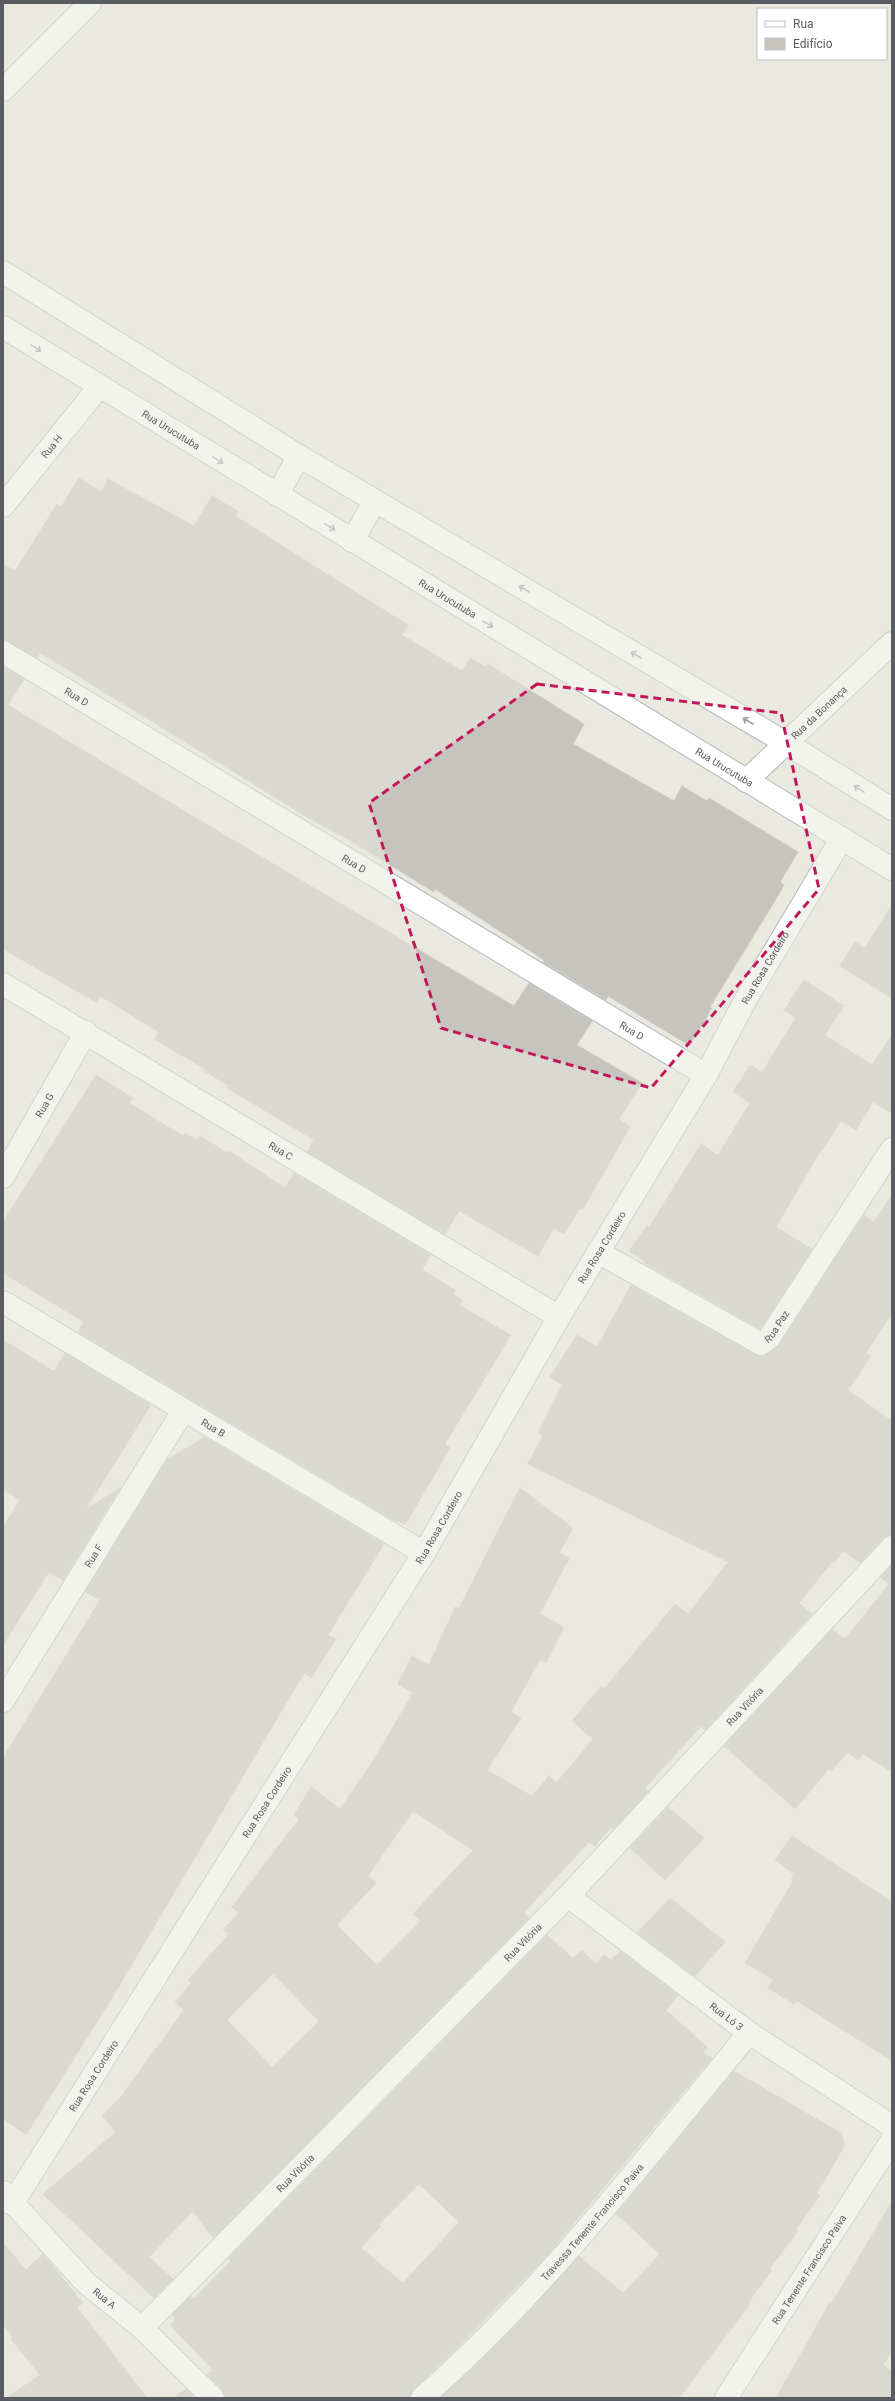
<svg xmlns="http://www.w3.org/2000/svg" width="895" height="2401" viewBox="0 0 895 2401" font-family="Roboto,sans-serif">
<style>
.building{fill:#c6c4be;stroke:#cecbc0;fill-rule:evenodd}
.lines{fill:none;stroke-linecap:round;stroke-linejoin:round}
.minor-casing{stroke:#b3b6ba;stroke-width:24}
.tertiary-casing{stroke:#b3b6ba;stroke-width:24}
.minor{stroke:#fff;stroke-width:22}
.tertiary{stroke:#fff;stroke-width:22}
.oneway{stroke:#9b9da0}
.marked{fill:none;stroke:#c2185b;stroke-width:3;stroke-dasharray:8 5;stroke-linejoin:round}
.labels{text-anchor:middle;stroke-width:3;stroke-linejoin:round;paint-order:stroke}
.street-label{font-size:10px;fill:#595c60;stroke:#fff}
</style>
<rect width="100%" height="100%" fill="#eae9e0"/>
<g class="building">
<path d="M 79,478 L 101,492 L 108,479 L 194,526 L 212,496 L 238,511 L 235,516 L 408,625 L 402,635 L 462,671 L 470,658 L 486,667 L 488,664 L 584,724 L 573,744 L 674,801 L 682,786 L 707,801 L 709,798 L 798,852 L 780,882 L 784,885 L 776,899 L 710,1007 L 712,1008 L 690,1046 L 608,996 L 606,1000 L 543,962 L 544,960 L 435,889 L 434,892 L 346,838 L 307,817 L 57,663 L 40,653 L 37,658 L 3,640 L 3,564 L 15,571 L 57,504 L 61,507 Z"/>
<path d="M 3,667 L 24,679 L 8,705 L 189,814 L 514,1006 L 529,983 L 592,1021 L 577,1045 L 642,1083 L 619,1119 L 630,1127 L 583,1209 L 580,1208 L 564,1234 L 554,1228 L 538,1256 L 459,1211 L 445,1234 L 307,1152 L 314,1140 L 227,1088 L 229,1086 L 204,1071 L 205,1069 L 154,1039 L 159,1032 L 100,996 L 96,1002 L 3,949 Z"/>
<path d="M 892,905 L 892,998 L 840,966 L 855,942 L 865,948 Z"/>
<path d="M 804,980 L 844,1006 L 825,1035 L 872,1065 L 892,1035 L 892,1113 L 873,1102 L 856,1130 L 841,1121 L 823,1149 L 822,1148 L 776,1227 L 812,1249 L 760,1329 L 644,1263 L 645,1261 L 629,1251 L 647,1226 L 649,1227 L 701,1144 L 718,1155 L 750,1103 L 733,1092 L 750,1065 L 762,1072 L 796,1018 L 784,1010 Z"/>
<path d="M 96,1075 L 133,1098 L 129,1103 L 183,1136 L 185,1133 L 197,1140 L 200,1136 L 228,1153 L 229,1151 L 285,1188 L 294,1173 L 431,1255 L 422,1270 L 455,1290 L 453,1294 L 463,1301 L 459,1305 L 511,1335 L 445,1444 L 450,1448 L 405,1525 L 398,1521 L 397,1522 L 78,1332 L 84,1322 L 3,1273 L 3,1222 Z"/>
<path d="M 892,1195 L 892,1313 L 866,1353 L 871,1356 L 848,1390 L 892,1421 L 892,1535 L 883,1538 L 860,1563 L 843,1551 L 834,1563 L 832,1562 L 799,1603 L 812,1614 L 705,1730 L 701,1726 L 645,1788 L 649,1791 L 613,1829 L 611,1827 L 595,1846 L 589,1842 L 547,1887 L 524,1913 L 529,1918 L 213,2238 L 193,2211 L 149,2257 L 173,2279 L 154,2298 L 43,2194 L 116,2132 L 102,2116 L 120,2098 L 184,2010 L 175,2002 L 191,1983 L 188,1980 L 229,1934 L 223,1929 L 239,1913 L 232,1907 L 299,1819 L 294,1815 L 311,1787 L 340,1809 L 373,1761 L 413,1693 L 398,1684 L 412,1656 L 429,1665 L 455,1607 L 459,1608 L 520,1488 L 573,1528 L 559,1553 L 569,1558 L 540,1614 L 564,1627 L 546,1663 L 540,1659 L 511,1712 L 521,1718 L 487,1770 L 532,1796 L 549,1776 L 557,1782 L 593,1739 L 572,1721 L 601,1686 L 604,1689 L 675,1604 L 688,1614 L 728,1562 L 528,1464 L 543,1435 L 538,1433 L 562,1385 L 550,1377 L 577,1335 L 597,1347 L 631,1285 L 755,1355 L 761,1356 L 768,1354 L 779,1345 L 864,1215 L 874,1222 ZM 413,1811 L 473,1850 L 413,1914 L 421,1921 L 377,1965 L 337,1925 L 376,1883 L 368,1876 ZM 273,1974 L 319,2021 L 272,2067 L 227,2020 Z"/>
<path d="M 3,1340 L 54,1371 L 65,1353 L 151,1405 L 86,1509 L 120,1488 L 63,1580 L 49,1572 L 3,1645 L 3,1527 L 20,1500 L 3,1489 Z"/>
<path d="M 205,1437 L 384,1544 L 328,1635 L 336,1639 L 311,1678 L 304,1673 L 112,1998 L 26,2135 L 3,2118 L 3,1758 L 100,1600 L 85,1592 L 168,1459 Z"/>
<path d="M 892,1565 L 892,1772 L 863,1754 L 858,1760 L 848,1752 L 831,1771 L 829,1769 L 795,1809 L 724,1746 L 832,1630 L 845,1639 L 889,1584 L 881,1578 Z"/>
<path d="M 668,1807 L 704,1838 L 665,1880 L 630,1848 Z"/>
<path d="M 792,1836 L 892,1902 L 892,2061 L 797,2001 L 794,2004 L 768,1988 L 773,1979 L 745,1963 L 793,1881 L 791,1879 L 794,1874 L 775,1860 Z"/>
<path d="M 670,1898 L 725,1942 L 695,1976 L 637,1933 Z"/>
<path d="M 547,1935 L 573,1958 L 582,1950 L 596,1964 L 604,1955 L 611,1960 L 620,1951 L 678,1995 L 666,2010 L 708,2048 L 703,2053 L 712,2058 L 543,2260 L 458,2347 L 414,2389 L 410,2398 L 225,2398 L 222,2389 L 207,2375 L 213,2370 L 170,2325 L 176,2319 L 172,2315 L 191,2296 L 194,2299 L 231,2261 L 229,2258 ZM 419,2184 L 459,2222 L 403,2283 L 361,2248 L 381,2226 L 379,2224 Z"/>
<path d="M 734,2071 L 841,2133 L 845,2145 L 817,2193 L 820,2195 L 796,2229 L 798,2231 L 770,2268 L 772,2270 L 748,2303 L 750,2304 L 679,2398 L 440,2398 L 519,2322 L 579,2256 L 623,2293 L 660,2254 L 616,2214 Z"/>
<path d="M 892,2201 L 892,2352 L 883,2365 L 892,2371 L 892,2398 L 776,2398 L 830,2302 L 832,2303 Z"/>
<path d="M 3,2243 L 26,2270 L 43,2254 L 83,2303 L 77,2307 L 147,2398 L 6,2398 L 40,2375 L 11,2339 L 13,2337 L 3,2324 Z"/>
<path d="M 186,2389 L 195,2398 L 174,2398 Z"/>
</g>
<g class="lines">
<defs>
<g id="minor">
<path d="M 3,90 L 90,3"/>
<path id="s1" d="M 3,506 L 99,387"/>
<path id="s2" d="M 3,652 L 706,1075"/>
<path id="s3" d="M 746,781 L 892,643"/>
<path id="s4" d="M 3,984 L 559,1317"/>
<path id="s5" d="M 3,1177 L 86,1032"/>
<path id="s6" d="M 598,1252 L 761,1344 L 769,1338 L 892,1149"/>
<path id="s7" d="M 3,1302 L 424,1553"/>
<path id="s8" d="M 3,1701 L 183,1411"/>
<path id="s9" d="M 568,1896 L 749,2033 L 892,2126"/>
<path id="s10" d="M 3,2192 L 86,2283 L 142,2328 L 213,2398"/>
<path id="s11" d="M 12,2204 L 424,1553 L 559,1317 L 706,1075 L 746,999 L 842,838"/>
<path id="s12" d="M 142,2328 L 568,1896 L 892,1547"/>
<path id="s13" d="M 422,2398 C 545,2290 645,2159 749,2033"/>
<path id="s14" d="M 726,2398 L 892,2140"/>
</g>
<g id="tertiary">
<path d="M 3,272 L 299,456 L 786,743 L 892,809"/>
<path id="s15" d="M 3,327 L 892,869"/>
<path d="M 277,495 L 299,456"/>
<path d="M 352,541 L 375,501"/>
</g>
</defs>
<use href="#minor" class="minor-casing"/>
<use href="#tertiary" class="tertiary-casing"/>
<use href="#minor" class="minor"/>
<use href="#tertiary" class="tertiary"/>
</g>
<defs><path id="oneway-shaft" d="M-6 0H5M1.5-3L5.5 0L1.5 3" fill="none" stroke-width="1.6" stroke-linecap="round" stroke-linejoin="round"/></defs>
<g class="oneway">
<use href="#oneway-shaft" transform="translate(36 348) rotate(32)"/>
<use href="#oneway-shaft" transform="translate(218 460) rotate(31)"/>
<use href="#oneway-shaft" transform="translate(330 527) rotate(31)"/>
<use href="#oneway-shaft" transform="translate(524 589) rotate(-150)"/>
<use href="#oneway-shaft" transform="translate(488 624) rotate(31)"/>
<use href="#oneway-shaft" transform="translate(636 655) rotate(-150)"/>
<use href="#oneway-shaft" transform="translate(748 721) rotate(-150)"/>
<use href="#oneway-shaft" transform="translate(859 789) rotate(-148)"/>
</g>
<path d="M0 0H895V2401H0ZM 537,684 L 781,713 L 819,889 L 651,1088 L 441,1028 L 369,803 Z" fill="#eae9e0" fill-opacity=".55" fill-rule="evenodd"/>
<path class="marked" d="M 537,684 L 781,713 L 819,889 L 651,1088 L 441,1028 L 369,803 Z"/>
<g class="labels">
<g class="street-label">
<text dy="4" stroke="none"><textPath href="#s15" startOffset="197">Rua Urucutuba</textPath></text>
<text dy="4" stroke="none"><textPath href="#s1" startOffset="77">Rua H</textPath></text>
<text dy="4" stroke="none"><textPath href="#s15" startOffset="521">Rua Urucutuba</textPath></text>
<text dy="4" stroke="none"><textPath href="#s2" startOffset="86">Rua D</textPath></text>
<text dy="4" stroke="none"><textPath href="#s3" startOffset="100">Rua da Bonança</textPath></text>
<text dy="4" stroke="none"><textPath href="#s15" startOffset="845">Rua Urucutuba</textPath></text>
<text dy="4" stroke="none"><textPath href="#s2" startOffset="410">Rua D</textPath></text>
<text dy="4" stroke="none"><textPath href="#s11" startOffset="1448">Rua Rosa Cordeiro</textPath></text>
<text dy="4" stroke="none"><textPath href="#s2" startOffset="734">Rua D</textPath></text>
<text dy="4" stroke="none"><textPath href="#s5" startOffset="83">Rua G</textPath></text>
<text dy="4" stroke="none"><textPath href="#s4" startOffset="324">Rua C</textPath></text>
<text dy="4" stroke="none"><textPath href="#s11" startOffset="1124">Rua Rosa Cordeiro</textPath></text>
<text dy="4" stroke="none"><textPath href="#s6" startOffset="211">Rua Paz</textPath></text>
<text dy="4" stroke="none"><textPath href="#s7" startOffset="245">Rua B</textPath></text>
<text dy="4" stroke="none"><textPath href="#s11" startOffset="800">Rua Rosa Cordeiro</textPath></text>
<text dy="4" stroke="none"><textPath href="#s8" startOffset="171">Rua F</textPath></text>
<text dy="4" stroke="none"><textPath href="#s12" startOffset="866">Rua Vitória</textPath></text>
<text dy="4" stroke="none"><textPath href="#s11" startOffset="476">Rua Rosa Cordeiro</textPath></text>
<text dy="4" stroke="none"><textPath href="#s12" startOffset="542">Rua Vitória</textPath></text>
<text dy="4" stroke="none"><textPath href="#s9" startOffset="199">Rua Ló 3</textPath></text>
<text dy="4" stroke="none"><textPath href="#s11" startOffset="152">Rua Rosa Cordeiro</textPath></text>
<text dy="4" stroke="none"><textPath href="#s12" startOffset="218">Rua Vitória</textPath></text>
<text dy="4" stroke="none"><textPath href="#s13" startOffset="245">Travessa Tenente Francisco Paiva</textPath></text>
<text dy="4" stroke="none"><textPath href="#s14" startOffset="153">Rua Tenente Francisco Paiva</textPath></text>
<text dy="4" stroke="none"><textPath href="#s10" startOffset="147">Rua A</textPath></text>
</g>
</g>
<rect width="895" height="2401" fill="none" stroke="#595c60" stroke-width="8"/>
<rect x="757" y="8" width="130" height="52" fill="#ffffff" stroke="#bdbebf"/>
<rect x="765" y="21" width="20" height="6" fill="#ffffff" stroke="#bdbebf"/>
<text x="793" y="28" font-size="12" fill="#595c60">Rua</text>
<rect x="765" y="38" width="20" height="12" fill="#c6c4be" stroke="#bdbebf"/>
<text x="793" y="48" font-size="12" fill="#595c60">Edifício</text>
</svg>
